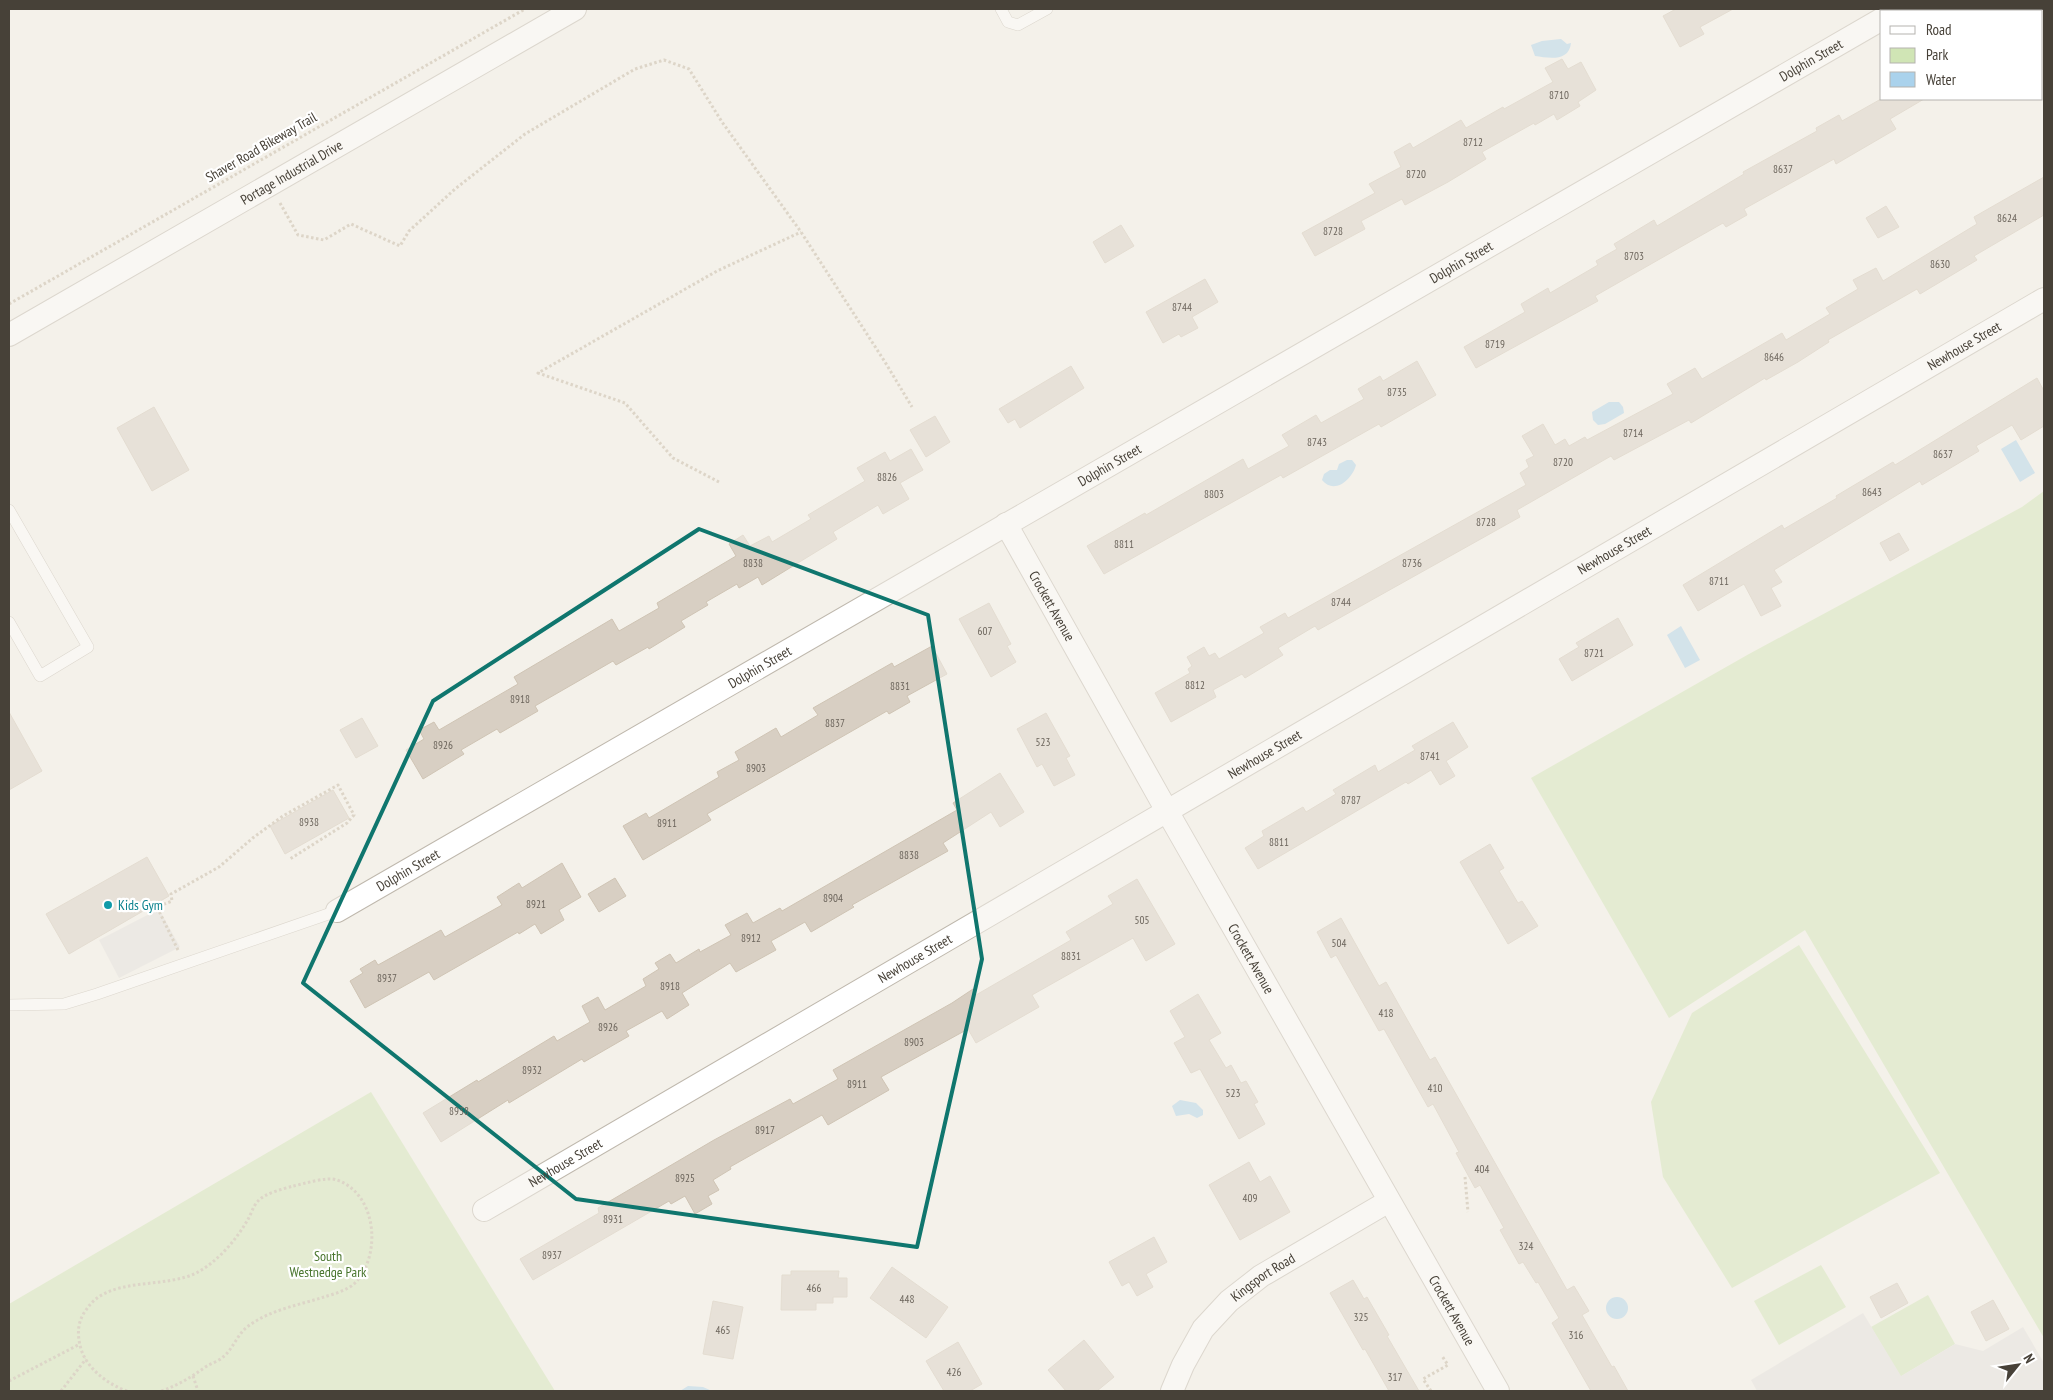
<svg xmlns="http://www.w3.org/2000/svg" width="2053" height="1400" viewBox="0 0 2053 1400" font-family="'PT Sans Narrow',sans-serif">
<style>
.green{fill:#d0e5b5}
.parking{fill:#e3e1de}
.water{fill:#aad2ec}
.building{fill:#d8cfc3;stroke:#cfc4b4}
.lines{fill:none;stroke-linecap:round;stroke-linejoin:round}
.lane-casing{stroke:#bfb8ad;stroke-width:12}
.street-casing{stroke:#bfb8ad;stroke-width:24}
.path{stroke:#c0b49f;stroke-width:3;stroke-dasharray:2.5 2.5;stroke-linecap:butt}
.lane{stroke:#fff;stroke-width:11}
.street{stroke:#fff;stroke-width:22}
.marked{fill:none;stroke:#0f766e;stroke-width:4;stroke-linejoin:round}
.culture-dot{fill:#0f9aa8;stroke:#fff;stroke-width:2}
.labels{text-anchor:middle;stroke-width:4.5;stroke-linejoin:round;paint-order:stroke}
.number-label{font-size:11px;fill:#6b645b}
.street-label{font-size:14px;fill:#474138;stroke:#fff}
.culture-label{font-size:14px;fill:#0d838f;stroke:#fff;text-anchor:start}
.park-label{font-size:14px;fill:#4a762f;stroke:#fff}
</style>
<rect width="100%" height="100%" fill="#f4f1ea"/>
<g class="green">
<path d="M 2044,491 L 2044,1338 L 1805,930 L 1669,1018 L 1531,778 L 1749,654 L 2022,507 Z"/>
<path d="M 1799,945 L 1940,1173 L 1732,1288 L 1663,1177 L 1651,1102 L 1692,1013 Z"/>
<path d="M 371,1092 L 555,1391 L 9,1391 L 9,1304 Z"/>
<path d="M 1821,1265 L 1846,1307 L 1779,1345 L 1754,1301 Z"/>
<path d="M 1928,1295 L 1955,1344 L 1900,1377 L 1871,1327 Z"/>
</g>
<g class="parking">
<path d="M 159,909 L 180,947 L 119,978 L 99,940 Z"/>
<path d="M 1863,1313 L 1901,1376 L 1955,1344 L 1983,1351 L 2023,1327 L 2044,1363 L 2044,1391 L 1757,1391 L 1751,1380 Z"/>
</g>
<g class="water">
<path d="M 1561,39 L 1567,44 L 1571,43 C 1569,62 1549,58 1535,56 L 1531,45 L 1542,41 Z"/>
<path d="M 1609,402 L 1619,402 L 1623,407 L 1624,413 L 1605,424 L 1598,425 L 1593,420 L 1592,412 Z"/>
<path d="M 2016,440 L 2035,473 L 2020,482 L 2001,449 Z"/>
<path d="M 1347,460 L 1352,460 L 1356,465 C 1352,480 1334,495 1322,480 L 1324,474 L 1330,470 L 1337,470 L 1339,464 Z"/>
<path d="M 1681,626 L 1700,660 L 1685,668 L 1667,635 Z"/>
<path d="M 1180,1100 L 1196,1103 L 1203,1110 L 1203,1115 L 1197,1118 L 1189,1114 L 1176,1116 L 1172,1106 Z"/>
<circle cx="1617" cy="1308" r="11"/>
<path d="M 688,1386 L 703,1387 L 712,1391 L 680,1391 Z"/>
</g>
<g class="building">
<path d="M 1676,9 L 1733,9 L 1700,27 L 1704,34 L 1680,47 L 1663,16 Z"/>
<path d="M 1562,59 L 1568,69 L 1581,62 L 1596,90 L 1578,102 L 1580,106 L 1557,120 L 1554,114 L 1535,125 L 1534,123 L 1482,152 L 1486,159 L 1448,182 L 1405,205 L 1402,199 L 1361,221 L 1365,229 L 1315,256 L 1302,233 L 1375,193 L 1369,184 L 1401,167 L 1394,152 L 1410,143 L 1413,148 L 1461,120 L 1466,128 L 1503,107 L 1504,109 L 1553,82 L 1545,68 Z"/>
<path d="M 1881,99 L 1924,99 L 1890,119 L 1896,129 L 1836,164 L 1834,159 L 1744,209 L 1747,215 L 1726,227 L 1723,223 L 1686,244 L 1595,296 L 1598,301 L 1476,368 L 1464,347 L 1525,312 L 1521,304 L 1548,288 L 1550,293 L 1598,265 L 1596,261 L 1617,249 L 1614,244 L 1654,220 L 1657,226 L 1744,174 L 1743,172 L 1817,131 L 1816,128 L 1839,115 L 1842,121 Z"/>
<path d="M 2044,177 L 2044,215 L 1974,256 L 1977,260 L 1920,294 L 1917,289 L 1828,340 L 1829,342 L 1798,362 L 1766,380 L 1765,378 L 1691,423 L 1689,420 L 1614,460 L 1611,456 L 1517,510 L 1520,517 L 1318,630 L 1315,626 L 1278,648 L 1283,655 L 1245,678 L 1242,674 L 1213,690 L 1216,697 L 1171,722 L 1155,693 L 1190,673 L 1188,669 L 1192,666 L 1187,657 L 1204,647 L 1209,656 L 1215,653 L 1219,659 L 1264,633 L 1260,627 L 1285,613 L 1288,618 L 1526,485 L 1520,473 L 1529,467 L 1526,460 L 1534,456 L 1522,436 L 1543,424 L 1555,445 L 1565,439 L 1569,446 L 1585,437 L 1587,440 L 1673,394 L 1667,384 L 1695,368 L 1702,379 L 1782,333 L 1786,340 L 1830,314 L 1826,308 L 1858,289 L 1853,280 L 1876,268 L 1883,281 L 1977,224 L 1974,217 Z"/>
<path d="M 1886,206 L 1899,227 L 1878,238 L 1866,218 Z"/>
<path d="M 1121,225 L 1134,246 L 1105,263 L 1093,242 Z"/>
<path d="M 1205,279 L 1218,302 L 1192,317 L 1198,328 L 1181,337 L 1179,334 L 1163,343 L 1146,312 Z"/>
<path d="M 1417,361 L 1436,395 L 1381,427 L 1379,424 L 1283,478 L 1281,475 L 1104,574 L 1087,546 L 1145,513 L 1146,515 L 1243,459 L 1248,469 L 1289,446 L 1282,435 L 1316,415 L 1321,423 L 1364,399 L 1358,389 L 1380,376 L 1383,381 Z"/>
<path d="M 1071,366 L 1084,388 L 1020,428 L 1015,419 L 1008,423 L 999,409 Z"/>
<path d="M 2037,378 L 2044,391 L 2044,426 L 2021,440 L 2012,425 L 1976,446 L 1979,451 L 1922,485 L 1920,481 L 1774,570 L 1782,582 L 1771,588 L 1781,606 L 1761,616 L 1744,584 L 1698,611 L 1683,585 L 1782,525 L 1784,529 L 1837,498 L 1836,496 L 1893,462 L 1895,465 Z"/>
<path d="M 154,407 L 189,470 L 152,491 L 117,428 Z"/>
<path d="M 935,416 L 950,442 L 926,457 L 910,430 Z"/>
<path d="M 911,449 L 923,470 L 900,483 L 909,499 L 883,514 L 878,505 L 833,532 L 837,539 L 762,585 L 758,577 L 739,588 L 737,584 L 706,602 L 708,605 L 681,621 L 685,627 L 649,649 L 648,647 L 616,665 L 613,661 L 575,683 L 535,706 L 538,711 L 500,733 L 497,729 L 461,750 L 464,754 L 423,779 L 406,750 L 424,739 L 419,730 L 434,722 L 439,730 L 518,684 L 514,677 L 612,619 L 619,631 L 659,608 L 657,603 L 736,556 L 729,544 L 743,535 L 750,546 L 769,536 L 772,542 L 811,519 L 808,515 L 865,481 L 857,468 L 885,452 L 890,461 Z"/>
<path d="M 1899,533 L 1909,550 L 1890,561 L 1880,543 Z"/>
<path d="M 989,603 L 1011,644 L 1007,646 L 1016,662 L 991,677 L 959,619 Z"/>
<path d="M 1618,618 L 1633,645 L 1572,681 L 1559,659 L 1579,647 L 1576,643 Z"/>
<path d="M 932,646 L 947,674 L 907,696 L 910,702 L 889,714 L 887,711 L 707,814 L 711,820 L 643,860 L 623,826 L 646,813 L 649,818 L 719,777 L 717,772 L 739,760 L 735,752 L 776,728 L 781,737 L 818,715 L 813,708 L 892,663 L 894,667 Z"/>
<path d="M 9,712 L 42,771 L 9,790 Z"/>
<path d="M 1046,713 L 1070,756 L 1066,758 L 1075,775 L 1054,786 L 1042,764 L 1037,767 L 1017,729 Z"/>
<path d="M 362,718 L 378,746 L 356,758 L 340,730 Z"/>
<path d="M 1453,722 L 1468,747 L 1446,761 L 1455,776 L 1440,785 L 1431,770 L 1408,784 L 1406,782 L 1258,869 L 1245,848 L 1264,836 L 1262,831 L 1303,807 L 1306,812 L 1336,794 L 1333,790 L 1375,765 L 1378,772 L 1415,750 L 1412,746 Z"/>
<path d="M 1000,773 L 1024,812 L 1000,827 L 991,812 L 943,843 L 948,851 L 852,905 L 854,907 L 811,932 L 805,922 L 771,941 L 776,950 L 736,972 L 730,963 L 682,993 L 689,1005 L 667,1019 L 662,1011 L 626,1031 L 629,1036 L 584,1062 L 582,1059 L 509,1103 L 508,1100 L 441,1142 L 423,1113 L 477,1080 L 478,1082 L 554,1036 L 557,1041 L 590,1022 L 582,1006 L 598,997 L 605,1010 L 646,986 L 643,979 L 659,969 L 655,963 L 670,954 L 676,963 L 699,949 L 700,952 L 731,935 L 725,925 L 747,913 L 753,923 L 780,908 L 782,911 L 957,810 L 953,803 Z"/>
<path d="M 333,790 L 349,818 L 285,854 L 270,826 Z"/>
<path d="M 1490,844 L 1504,868 L 1499,871 L 1518,903 L 1522,901 L 1538,926 L 1508,944 L 1460,862 Z"/>
<path d="M 147,857 L 169,896 L 69,954 L 46,914 Z"/>
<path d="M 562,863 L 581,897 L 559,910 L 564,920 L 541,934 L 535,924 L 519,934 L 518,932 L 434,980 L 429,972 L 365,1008 L 350,981 L 363,973 L 360,969 L 375,960 L 378,965 L 441,930 L 445,937 L 502,905 L 497,897 L 519,883 L 522,888 Z"/>
<path d="M 615,878 L 626,896 L 599,912 L 588,894 Z"/>
<path d="M 1137,879 L 1175,944 L 1146,961 L 1133,938 L 1032,995 L 1039,1007 L 976,1043 L 968,1029 L 881,1077 L 889,1090 L 828,1125 L 822,1115 L 730,1167 L 731,1169 L 713,1180 L 719,1190 L 708,1196 L 712,1204 L 695,1214 L 685,1196 L 671,1204 L 669,1201 L 533,1280 L 520,1259 L 599,1213 L 598,1208 L 714,1140 L 790,1099 L 793,1104 L 838,1079 L 833,1070 L 952,1003 L 973,989 L 976,995 L 1071,940 L 1066,932 L 1113,904 L 1108,896 Z"/>
<path d="M 1341,918 L 1379,986 L 1386,982 L 1430,1060 L 1435,1057 L 1567,1290 L 1574,1286 L 1589,1311 L 1582,1315 L 1612,1367 L 1614,1366 L 1628,1391 L 1591,1391 L 1552,1323 L 1559,1318 L 1538,1282 L 1536,1283 L 1523,1262 L 1519,1264 L 1500,1230 L 1504,1228 L 1480,1185 L 1475,1188 L 1456,1153 L 1459,1152 L 1433,1104 L 1428,1107 L 1384,1029 L 1379,1031 L 1336,955 L 1331,958 L 1317,932 Z"/>
<path d="M 1198,994 L 1221,1033 L 1209,1040 L 1226,1068 L 1231,1065 L 1241,1083 L 1246,1081 L 1258,1102 L 1254,1104 L 1265,1124 L 1239,1139 L 1200,1069 L 1191,1073 L 1174,1043 L 1185,1037 L 1170,1011 Z"/>
<path d="M 1249,1162 L 1260,1182 L 1270,1176 L 1290,1212 L 1240,1240 L 1209,1185 Z"/>
<path d="M 1154,1237 L 1167,1262 L 1146,1274 L 1153,1287 L 1137,1296 L 1129,1282 L 1122,1286 L 1109,1262 Z"/>
<path d="M 892,1267 L 948,1307 L 926,1338 L 870,1298 Z"/>
<path d="M 791,1271 L 839,1271 L 838,1278 L 847,1278 L 847,1297 L 833,1297 L 833,1303 L 816,1303 L 816,1310 L 781,1310 L 782,1275 L 791,1275 Z"/>
<path d="M 1353,1280 L 1364,1299 L 1367,1297 L 1389,1335 L 1387,1336 L 1419,1391 L 1389,1391 L 1365,1349 L 1363,1350 L 1330,1293 Z"/>
<path d="M 1897,1283 L 1908,1303 L 1881,1318 L 1870,1297 Z"/>
<path d="M 1993,1300 L 2009,1329 L 1986,1341 L 1971,1312 Z"/>
<path d="M 713,1301 L 743,1307 L 733,1359 L 703,1354 Z"/>
<path d="M 1084,1340 L 1114,1377 L 1097,1391 L 1066,1391 L 1048,1370 Z"/>
<path d="M 958,1342 L 982,1384 L 970,1391 L 944,1391 L 926,1361 Z"/>
</g>
<g class="lines">
<defs>
<g id="lane">
<path d="M 1001,9 L 1008,22 L 1018,25 L 1047,9"/>
<path d="M 9,510 L 88,647 L 40,676 L 9,622"/>
<path d="M 9,1005 L 64,1004 L 97,994 L 337,911"/>
</g>
<g id="street">
<path d="M 1896,11 L 1900,9"/>
<path id="s1" d="M 9,335 L 575,9"/>
<path id="s2" d="M 1006,524 L 1167,811 L 1498,1391"/>
<path id="s3" d="M 337,911 L 1882,19"/>
<path id="s4" d="M 484,1210 L 2044,299"/>
<path id="s5" d="M 1172,1391 L 1183,1365 L 1203,1329 L 1229,1301 L 1261,1276 L 1389,1201"/>
</g>
</defs>
<use href="#lane" class="lane-casing"/>
<use href="#street" class="street-casing"/>
<g class="path">
<path d="M 280,203 L 298,235 L 324,240 L 351,224 L 400,246 L 409,231 L 455,189 L 525,134 L 635,69 L 664,60 L 689,69 L 722,122 L 801,232 L 885,362 L 912,407"/>
<path d="M 9,304 L 525,9"/>
<path d="M 719,482 L 673,458 L 625,403 L 538,373 L 717,271 L 801,232"/>
<path d="M 178,950 L 157,907 L 172,901 L 171,894 L 219,867 L 254,837 L 283,816 L 338,785 L 354,815 L 347,823 L 290,859"/>
<path d="M 1465,1177 L 1468,1212"/>
<path d="M 193,1376 L 198,1391"/>
<path d="M 9,1381 L 80,1344"/>
<path d="M 61,1391 L 86,1359"/>
<path d="M 127,1391 C 109,1385 87,1369 81,1349 C 77,1335 77,1322 86,1310 C 108,1275 165,1290 198,1272 C 218,1261 236,1240 247,1221 C 251,1215 253,1206 258,1201 C 265,1193 283,1189 293,1186 C 304,1184 327,1176 337,1180 C 377,1194 382,1255 355,1283 C 348,1290 334,1294 324,1297 C 299,1305 269,1310 247,1327 C 237,1335 233,1349 223,1357 C 219,1361 212,1363 207,1366 C 191,1377 179,1385 161,1391"/>
<path d="M 1431,1391 L 1423,1379 L 1448,1365 L 1442,1356"/>
</g>
<use href="#lane" class="lane"/>
<use href="#street" class="street"/>
</g>
<path d="M0 0H2053V1400H0ZM 699,529 L 928,615 L 982,959 L 917,1247 L 576,1199 L 303,983 L 433,701 Z" fill="#f4f1ea" fill-opacity=".55" fill-rule="evenodd"/>
<path class="marked" d="M 699,529 L 928,615 L 982,959 L 917,1247 L 576,1199 L 303,983 L 433,701 Z"/>
<circle class="culture-dot" cx="108" cy="905" r="5"/>
<g class="labels">
<g class="number-label">
<text x="1559" y="99">8710</text>
<text x="1473" y="146">8712</text>
<text x="1783" y="173">8637</text>
<text x="1416" y="178">8720</text>
<text x="2007" y="222">8624</text>
<text x="1333" y="235">8728</text>
<text x="1634" y="260">8703</text>
<text x="1940" y="268">8630</text>
<text x="1182" y="311">8744</text>
<text x="1495" y="348">8719</text>
<text x="1774" y="361">8646</text>
<text x="1397" y="396">8735</text>
<text x="1633" y="437">8714</text>
<text x="1317" y="446">8743</text>
<text x="1943" y="458">8637</text>
<text x="1563" y="466">8720</text>
<text x="887" y="481">8826</text>
<text x="1872" y="496">8643</text>
<text x="1214" y="498">8803</text>
<text x="1486" y="526">8728</text>
<text x="1124" y="548">8811</text>
<text x="753" y="567">8838</text>
<text x="1412" y="567">8736</text>
<text x="1719" y="585">8711</text>
<text x="1341" y="606">8744</text>
<text x="985" y="635">607</text>
<text x="1594" y="657">8721</text>
<text x="1195" y="689">8812</text>
<text x="900" y="690">8831</text>
<text x="520" y="703">8918</text>
<text x="835" y="727">8837</text>
<text x="1043" y="746">523</text>
<text x="443" y="749">8926</text>
<text x="1430" y="760">8741</text>
<text x="756" y="772">8903</text>
<text x="1351" y="804">8787</text>
<text x="309" y="826">8938</text>
<text x="667" y="827">8911</text>
<text x="1279" y="846">8811</text>
<text x="909" y="859">8838</text>
<text x="833" y="902">8904</text>
<text x="536" y="908">8921</text>
<text x="1142" y="924">505</text>
<text x="751" y="942">8912</text>
<text x="1339" y="947">504</text>
<text x="1071" y="960">8831</text>
<text x="387" y="982">8937</text>
<text x="670" y="990">8918</text>
<text x="1386" y="1017">418</text>
<text x="608" y="1031">8926</text>
<text x="914" y="1046">8903</text>
<text x="532" y="1074">8932</text>
<text x="857" y="1088">8911</text>
<text x="1435" y="1092">410</text>
<text x="1233" y="1097">523</text>
<text x="459" y="1115">8938</text>
<text x="765" y="1134">8917</text>
<text x="1482" y="1173">404</text>
<text x="685" y="1182">8925</text>
<text x="1250" y="1202">409</text>
<text x="613" y="1223">8931</text>
<text x="1526" y="1250">324</text>
<text x="552" y="1259">8937</text>
<text x="814" y="1292">466</text>
<text x="907" y="1303">448</text>
<text x="1361" y="1321">325</text>
<text x="723" y="1334">465</text>
<text x="1576" y="1339">316</text>
<text x="954" y="1376">426</text>
<text x="1395" y="1381">317</text>
</g>
<g class="street-label">
<text dy="5" stroke="none"><textPath href="#s3" startOffset="1702">Dolphin Street</textPath></text>
<text transform="translate(261 147) rotate(-30)" y="5">Shaver Road Bikeway Trail</text>
<text dy="5" stroke="none"><textPath href="#s1" startOffset="326">Portage Industrial Drive</textPath></text>
<text dy="5" stroke="none"><textPath href="#s3" startOffset="1298">Dolphin Street</textPath></text>
<text dy="5" stroke="none"><textPath href="#s4" startOffset="1714">Newhouse Street</textPath></text>
<text dy="5" stroke="none"><textPath href="#s3" startOffset="892">Dolphin Street</textPath></text>
<text dy="5" stroke="none"><textPath href="#s4" startOffset="1309">Newhouse Street</textPath></text>
<text dy="5" stroke="none"><textPath href="#s2" startOffset="94">Crockett Avenue</textPath></text>
<text dy="5" stroke="none"><textPath href="#s3" startOffset="488">Dolphin Street</textPath></text>
<text dy="5" stroke="none"><textPath href="#s4" startOffset="904">Newhouse Street</textPath></text>
<text dy="5" stroke="none"><textPath href="#s3" startOffset="82">Dolphin Street</textPath></text>
<text dy="5" stroke="none"><textPath href="#s2" startOffset="499">Crockett Avenue</textPath></text>
<text dy="5" stroke="none"><textPath href="#s4" startOffset="499">Newhouse Street</textPath></text>
<text dy="5" stroke="none"><textPath href="#s4" startOffset="94">Newhouse Street</textPath></text>
<text dy="5" stroke="none"><textPath href="#s5" startOffset="149">Kingsport Road</textPath></text>
<text dy="5" stroke="none"><textPath href="#s2" startOffset="904">Crockett Avenue</textPath></text>
</g>
<g class="culture-label">
<text x="118" y="910">Kids Gym</text>
</g>
<g class="park-label">
<text x="328" y="1261">South<tspan x="328" dy="16">Westnedge Park</tspan></text>
</g>
</g>
<rect width="2053" height="1400" fill="none" stroke="#474138" stroke-width="20"/>
<rect x="1880" y="10" width="162" height="90" fill="#ffffff" stroke="#b5b3af"/>
<rect x="1890" y="26" width="25" height="8" fill="#ffffff" stroke="#b5b3af"/>
<text x="1926" y="35" font-size="15" fill="#474138">Road</text>
<rect x="1890" y="48" width="25" height="15" fill="#d0e5b5" stroke="#b5b3af"/>
<text x="1926" y="60" font-size="15" fill="#474138">Park</text>
<rect x="1890" y="72" width="25" height="15" fill="#aad2ec" stroke="#b5b3af"/>
<text x="1926" y="85" font-size="15" fill="#474138">Water</text>
<g transform="translate(2018 1365) rotate(60)" stroke="#ffffff" stroke-width="4" paint-order="stroke">
<path d="M0-4L9 19L0 12L-9 19Z" fill="#474138"/>
<text y="-8" font-size="14" font-weight="bold" text-anchor="middle" fill="#474138">N</text>
</g>
</svg>
